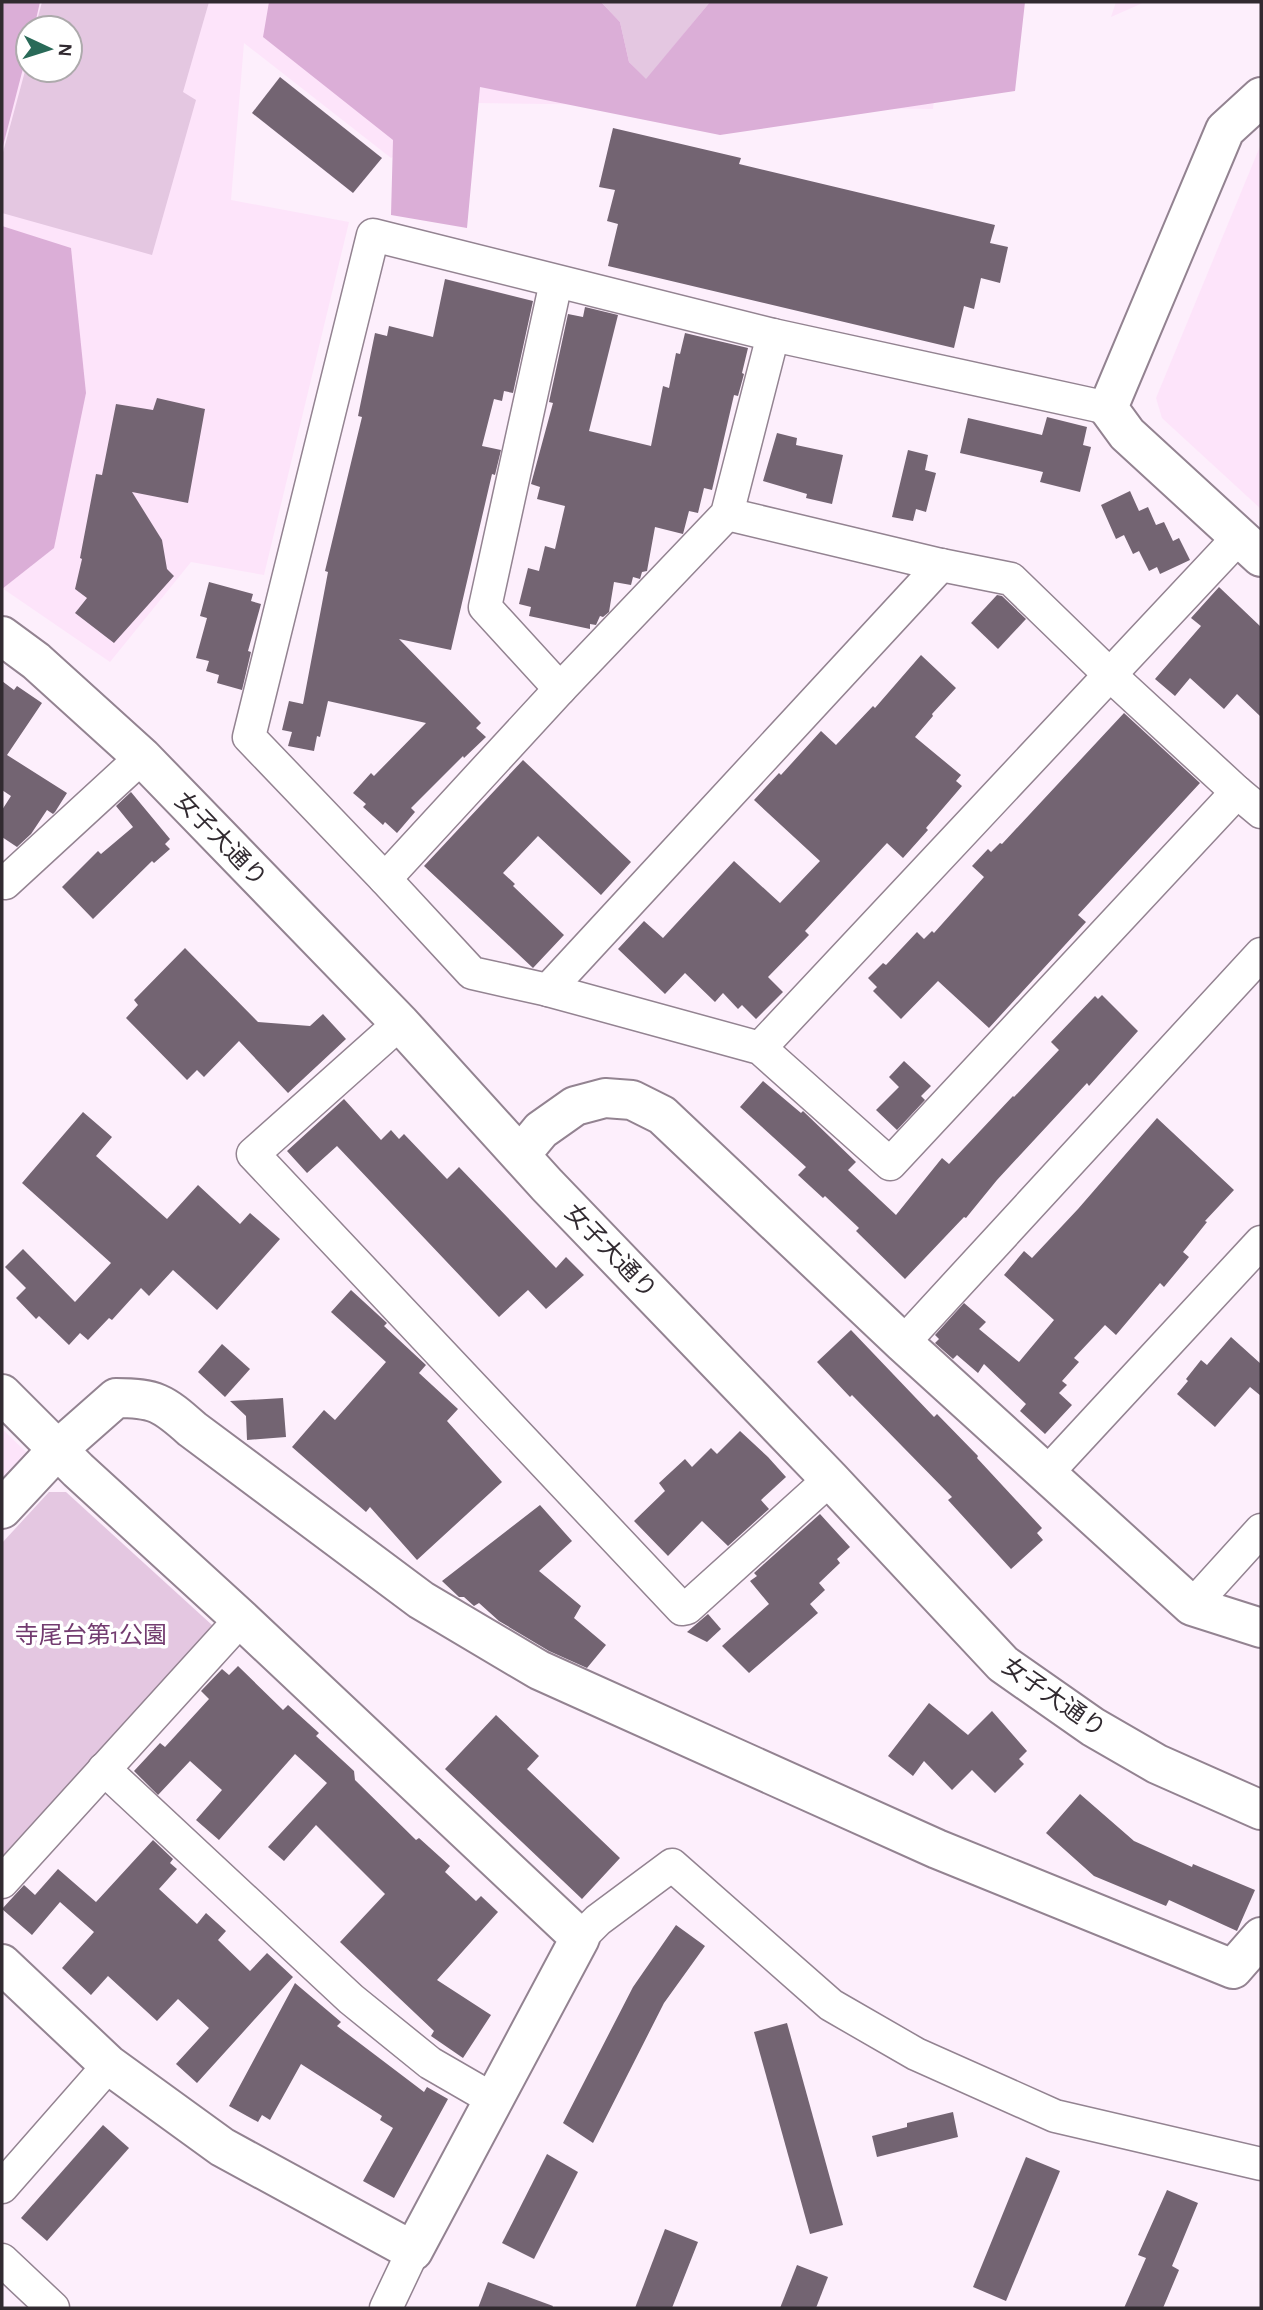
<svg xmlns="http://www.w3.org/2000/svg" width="1263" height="2310" viewBox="0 0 1263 2310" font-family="'Alegreya Sans','Noto Sans JP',sans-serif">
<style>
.built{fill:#fde4fa;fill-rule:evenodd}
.green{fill:#e4c7e1}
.forest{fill:#dbaed7}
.building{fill:#736472}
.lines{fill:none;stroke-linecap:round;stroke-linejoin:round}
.minor-casing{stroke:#938391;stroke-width:35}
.tertiary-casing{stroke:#938391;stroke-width:42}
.minor{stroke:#fff;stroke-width:32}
.tertiary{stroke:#fff;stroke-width:38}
.labels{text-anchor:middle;stroke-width:7;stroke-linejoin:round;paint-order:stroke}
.street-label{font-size:24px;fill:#312a30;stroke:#fff}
.park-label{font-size:24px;fill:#733c70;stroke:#fff}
</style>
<rect width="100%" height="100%" fill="#fdeffc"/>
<g class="built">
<path d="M 2,2 L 946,2 L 933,109 L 476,103 L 391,158 L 244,43 L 231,200 L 349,222 L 264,575 L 191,562 L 110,662 L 2,588 ZM 28,28 L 70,28 L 70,70 L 28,70 Z"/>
<path d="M 1116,2 L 1145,2 L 1111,17 Z"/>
<path d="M 1261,144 L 1261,509 L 1162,418 L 1156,398 Z"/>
<path d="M 2,1429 L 26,1452 L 25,1464 L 2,1489 Z"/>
</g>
<g class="green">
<path d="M 42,2 L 209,2 L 183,92 L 196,100 L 152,255 L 2,213 L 2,156 L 28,60 L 28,70 L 70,70 L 70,28 L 35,28 Z"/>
<path d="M 601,2 L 710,2 L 646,80 L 629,62 L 620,22 Z"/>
<path d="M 49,1492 L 66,1492 L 212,1625 L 212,1634 L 2,1860 L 2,1543 Z"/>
</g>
<g class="forest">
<path d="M 2,2 L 40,2 L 34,28 L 28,28 L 28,49 L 2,150 Z"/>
<path d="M 269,2 L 601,2 L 620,22 L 629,62 L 646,79 L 710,2 L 1025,2 L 1015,91 L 720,135 L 480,87 L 467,228 L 391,215 L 393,140 L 263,37 Z"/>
<path d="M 2,226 L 71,248 L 86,393 L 54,548 L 2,589 Z"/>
</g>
<g class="building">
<path d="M 280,77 L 382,158 L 353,193 L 252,113 Z"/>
<path d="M 613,128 L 741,158 L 739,164 L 995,225 L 990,243 L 1008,247 L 1000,283 L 981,278 L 974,309 L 964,306 L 954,348 L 608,266 L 618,224 L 607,221 L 615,190 L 599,187 Z"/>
<path d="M 445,279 L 533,301 L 513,393 L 504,391 L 502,401 L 494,399 L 482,446 L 501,450 L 495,475 L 492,474 L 451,650 L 399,639 L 481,723 L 476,728 L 486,737 L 464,758 L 463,756 L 411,808 L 415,812 L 397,833 L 385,822 L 383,825 L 363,807 L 366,804 L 353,793 L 371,773 L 374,776 L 426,723 L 328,701 L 320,737 L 317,736 L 314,751 L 288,746 L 292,732 L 282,730 L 289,701 L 303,704 L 328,572 L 325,571 L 362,417 L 358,416 L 375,333 L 387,336 L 389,326 L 433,337 Z"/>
<path d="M 585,307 L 618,315 L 589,431 L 651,446 L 663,386 L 669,388 L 676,353 L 680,354 L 685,333 L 748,348 L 742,373 L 744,374 L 738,396 L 734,395 L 712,490 L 704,488 L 698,513 L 689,511 L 683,534 L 655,527 L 647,571 L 642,572 L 640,579 L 633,577 L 631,585 L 614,582 L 609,612 L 603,617 L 600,616 L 596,625 L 590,624 L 590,629 L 529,616 L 531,607 L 519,604 L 528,568 L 539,571 L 545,546 L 555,549 L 565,506 L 537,499 L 540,487 L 531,484 L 553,403 L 549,402 L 568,314 L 583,317 Z"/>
<path d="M 157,398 L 205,409 L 188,503 L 132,492 L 162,540 L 167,569 L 174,576 L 114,643 L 75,613 L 87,598 L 75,589 L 82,559 L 80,558 L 96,474 L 102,475 L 116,404 L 153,410 Z"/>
<path d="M 1047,417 L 1087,427 L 1083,445 L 1091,447 L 1080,492 L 1040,482 L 1043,472 L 960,453 L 968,418 L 1042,435 Z"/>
<path d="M 777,433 L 797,438 L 796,445 L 843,455 L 832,504 L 806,498 L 807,494 L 763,481 Z"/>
<path d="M 908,450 L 928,455 L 925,470 L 936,473 L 926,512 L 916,509 L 913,521 L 892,517 Z"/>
<path d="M 1130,491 L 1139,511 L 1148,507 L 1156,525 L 1164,522 L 1173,541 L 1179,538 L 1190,560 L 1160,574 L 1157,567 L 1149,571 L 1139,551 L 1133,554 L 1124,535 L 1116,539 L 1101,505 Z"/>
<path d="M 209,582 L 253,594 L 251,601 L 261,604 L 248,651 L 251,652 L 242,690 L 217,683 L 219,675 L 206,671 L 209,661 L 196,658 L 207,618 L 200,616 Z"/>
<path d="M 1219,587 L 1261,627 L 1261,717 L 1237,694 L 1224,709 L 1190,678 L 1175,696 L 1155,679 L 1201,626 L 1191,618 Z"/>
<path d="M 997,595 L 1002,596 L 1026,619 L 998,649 L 971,623 Z"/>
<path d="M 921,655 L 956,688 L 932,714 L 933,716 L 915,737 L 961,775 L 956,781 L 962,786 L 926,828 L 928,830 L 903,858 L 887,843 L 805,931 L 809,935 L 768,977 L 783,992 L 756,1019 L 742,1005 L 738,1009 L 723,993 L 715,1002 L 685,973 L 665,994 L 618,949 L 644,921 L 663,938 L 734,861 L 780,903 L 820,861 L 754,800 L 779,773 L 781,775 L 821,731 L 836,745 L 873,706 L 875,708 Z"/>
<path d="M 2,681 L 14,690 L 17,686 L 42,703 L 7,755 L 67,793 L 55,812 L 53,814 L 47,810 L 31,834 L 17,847 L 2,837 L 2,810 L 11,796 L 2,790 Z"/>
<path d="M 1124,713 L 1200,783 L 1078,915 L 1086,922 L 989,1028 L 938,981 L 901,1019 L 873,991 L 877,987 L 868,978 L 883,963 L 886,965 L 917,932 L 924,939 L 932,931 L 934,933 L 984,877 L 972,866 L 988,849 L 991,852 L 1000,843 L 1002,844 Z"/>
<path d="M 523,760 L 631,862 L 601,895 L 538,836 L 503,873 L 515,884 L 513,886 L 564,935 L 533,968 L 424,866 Z"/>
<path d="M 131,792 L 170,839 L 165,844 L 170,849 L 154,863 L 152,861 L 93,919 L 62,887 L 98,851 L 101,854 L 133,827 L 116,806 Z"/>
<path d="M 185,948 L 258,1022 L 310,1026 L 323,1014 L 346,1039 L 288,1093 L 239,1041 L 204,1077 L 197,1070 L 187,1080 L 126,1018 L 138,1005 L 134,1000 Z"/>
<path d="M 1102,995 L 1138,1031 L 1089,1086 L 1087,1083 L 997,1180 L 966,1218 L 964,1217 L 905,1279 L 856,1231 L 859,1228 L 825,1196 L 823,1198 L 798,1175 L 806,1167 L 740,1107 L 763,1081 L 801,1113 L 803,1111 L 856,1162 L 848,1170 L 896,1215 L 942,1158 L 949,1164 L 1013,1096 L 1014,1097 L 1059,1050 L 1051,1042 L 1095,996 L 1098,999 Z"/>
<path d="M 904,1061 L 931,1086 L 921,1096 L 925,1100 L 897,1130 L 876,1110 L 899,1087 L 889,1077 Z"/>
<path d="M 344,1099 L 381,1140 L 391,1130 L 399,1139 L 404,1134 L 447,1179 L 459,1167 L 556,1268 L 566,1257 L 584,1275 L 546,1309 L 528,1290 L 499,1317 L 337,1146 L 307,1173 L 287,1151 Z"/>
<path d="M 83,1112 L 112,1137 L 96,1156 L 167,1219 L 198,1185 L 240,1224 L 250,1213 L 280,1239 L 217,1310 L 173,1270 L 149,1296 L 141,1288 L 112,1320 L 109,1318 L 88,1340 L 80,1333 L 69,1345 L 39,1316 L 36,1319 L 16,1298 L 26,1288 L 5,1267 L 23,1249 L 75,1302 L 111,1263 L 22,1183 Z"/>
<path d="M 1157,1118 L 1234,1190 L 1205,1221 L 1207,1222 L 1183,1252 L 1189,1257 L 1164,1287 L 1160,1283 L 1116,1335 L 1105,1325 L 1074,1358 L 1079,1362 L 1062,1381 L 1067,1385 L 1059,1393 L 1072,1405 L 1045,1434 L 1020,1411 L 1026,1404 L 984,1364 L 978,1373 L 957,1355 L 953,1359 L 935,1343 L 939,1339 L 935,1335 L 964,1303 L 986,1322 L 979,1329 L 1019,1362 L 1054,1320 L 1004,1275 L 1024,1251 L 1032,1258 L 1078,1209 Z"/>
<path d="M 351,1290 L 387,1323 L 384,1326 L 426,1365 L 419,1373 L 458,1409 L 447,1421 L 502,1482 L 417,1560 L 370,1507 L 366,1512 L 292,1447 L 324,1410 L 335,1420 L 386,1362 L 331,1312 Z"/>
<path d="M 851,1330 L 934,1417 L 937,1414 L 978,1456 L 977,1458 L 1042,1528 L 1037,1533 L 1043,1540 L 1011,1569 L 948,1500 L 952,1497 L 852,1395 L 850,1397 L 817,1362 Z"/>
<path d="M 1231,1337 L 1261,1364 L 1261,1396 L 1250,1387 L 1215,1427 L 1177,1394 L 1188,1381 L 1186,1379 L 1201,1360 L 1207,1365 Z"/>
<path d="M 222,1344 L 250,1369 L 225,1397 L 198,1372 Z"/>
<path d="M 283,1398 L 286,1437 L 247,1440 L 246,1416 L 230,1401 Z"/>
<path d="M 740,1431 L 768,1457 L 786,1477 L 761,1500 L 769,1509 L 728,1546 L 702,1521 L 668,1556 L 634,1521 L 665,1491 L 659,1483 L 685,1459 L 692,1467 L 711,1448 L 717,1454 Z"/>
<path d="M 540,1505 L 572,1541 L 539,1571 L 581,1606 L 574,1618 L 606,1645 L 587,1668 L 549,1651 L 499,1621 L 479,1603 L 474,1606 L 464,1597 L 459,1597 L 442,1581 Z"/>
<path d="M 820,1514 L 850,1547 L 837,1559 L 840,1563 L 819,1583 L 825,1590 L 810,1604 L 818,1613 L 749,1673 L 722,1646 L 769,1604 L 750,1581 L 757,1576 L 754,1573 Z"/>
<path d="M 708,1614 L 721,1629 L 707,1642 L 687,1632 Z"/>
<path d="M 238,1666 L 283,1710 L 288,1705 L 319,1733 L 316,1736 L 354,1771 L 355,1780 L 416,1840 L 419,1838 L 450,1866 L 445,1872 L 476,1901 L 481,1896 L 498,1912 L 437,1980 L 491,2015 L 463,2058 L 431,2036 L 434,2031 L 340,1942 L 385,1894 L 316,1825 L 284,1861 L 268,1847 L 327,1783 L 295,1754 L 219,1840 L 196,1820 L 222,1790 L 190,1761 L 158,1795 L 134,1771 L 160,1743 L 165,1747 L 209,1699 L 201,1691 L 222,1669 L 229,1675 Z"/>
<path d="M 929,1703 L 968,1735 L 992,1711 L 1027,1751 L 1019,1759 L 1024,1764 L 995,1793 L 972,1770 L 952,1790 L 924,1761 L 913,1776 L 888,1756 Z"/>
<path d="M 496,1715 L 539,1756 L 527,1769 L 620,1858 L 582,1899 L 445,1769 Z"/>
<path d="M 1080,1794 L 1134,1841 L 1192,1867 L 1193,1864 L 1255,1890 L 1237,1931 L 1169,1900 L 1166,1906 L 1094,1876 L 1046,1833 Z"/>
<path d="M 153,1840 L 173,1859 L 170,1863 L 177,1869 L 159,1889 L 197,1924 L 206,1913 L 226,1931 L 218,1940 L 250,1971 L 267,1953 L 293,1977 L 197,2083 L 176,2064 L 209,2028 L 178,1999 L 157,2021 L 108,1976 L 91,1995 L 62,1968 L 94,1932 L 60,1902 L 32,1935 L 2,1909 L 24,1885 L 35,1895 L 58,1869 L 96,1902 Z"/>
<path d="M 676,1925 L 705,1946 L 664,2003 L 593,2143 L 563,2123 L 633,1987 Z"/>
<path d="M 295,1983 L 341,2022 L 337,2026 L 424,2092 L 427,2087 L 448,2099 L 394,2198 L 363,2181 L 393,2128 L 380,2120 L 382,2116 L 301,2064 L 270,2120 L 262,2115 L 258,2122 L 229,2106 Z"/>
<path d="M 787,2023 L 843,2225 L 810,2234 L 754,2032 Z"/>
<path d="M 953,2112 L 958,2137 L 877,2157 L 872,2136 L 907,2127 L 907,2123 Z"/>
<path d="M 103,2125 L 129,2148 L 47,2241 L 21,2218 Z"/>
<path d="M 547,2154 L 578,2172 L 534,2259 L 502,2243 Z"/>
<path d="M 1026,2157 L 1060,2171 L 1006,2301 L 973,2287 Z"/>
<path d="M 1167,2190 L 1198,2203 L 1172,2266 L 1179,2270 L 1163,2308 L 1124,2308 L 1146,2258 L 1138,2255 Z"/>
<path d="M 665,2229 L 698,2242 L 672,2308 L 635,2308 Z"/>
<path d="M 797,2265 L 828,2277 L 816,2308 L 780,2308 Z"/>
<path d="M 488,2282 L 553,2306 L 552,2308 L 478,2308 Z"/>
</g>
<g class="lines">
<defs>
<g id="minor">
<path d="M 556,282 L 485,607 L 560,689"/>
<path d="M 1108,408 L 773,335 L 373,235 L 249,737 L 385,879 L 472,973 L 548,990 L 760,1048 L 890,1164 L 1237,792"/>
<path d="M 727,514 L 941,565 L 1011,579 L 1109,674 L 1237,792 L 1261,812"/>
<path d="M 385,879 L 560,689 L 727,514 L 773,335"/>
<path d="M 2,881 L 5,883 L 142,757"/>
<path d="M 548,990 L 941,565"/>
<path d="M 400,1023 L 253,1154 L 682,1609 L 687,1608 L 830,1479"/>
<path d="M 760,1048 L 1239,537"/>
<path d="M 903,1343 L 1261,954"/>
<path d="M 1047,1473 L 1261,1242"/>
<path d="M 1192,1606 L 1261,1530"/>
<path d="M 104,1769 L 351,1999 L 430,2063 L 494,2100"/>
<path d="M 2,1882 L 241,1619"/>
<path d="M 580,1938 L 598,1920 L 672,1865 L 831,2005 L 916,2054 L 1055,2116 L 1261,2164"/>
<path d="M 2,2187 L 109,2065"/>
<path d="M 2,2260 L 53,2308"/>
<path d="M 386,2308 L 413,2251"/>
</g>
<g id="tertiary">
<path d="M 1261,97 L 1225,130 L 1108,408 L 1127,434 L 1261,557"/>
<path d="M 2,636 L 36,661 L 142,757 L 400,1023 L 547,1185 L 830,1479 L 1003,1664 L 1093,1727 L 1157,1764 L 1261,1810"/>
<path d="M 521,1154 L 541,1130 L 575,1106 L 605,1098 L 632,1100 L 662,1115 L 903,1343 L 1192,1606 L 1261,1628"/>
<path d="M 2,1394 L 78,1470 L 241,1619 L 580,1938 L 413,2251 L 222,2147 L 109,2065 L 2,1964"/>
<path d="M 2,1509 L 57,1450 L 116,1398 C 155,1398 163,1403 192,1429 L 421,1600 L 539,1670 L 937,1849 L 1233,1969 L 1261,1937"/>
</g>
</defs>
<use href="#minor" class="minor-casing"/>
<use href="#tertiary" class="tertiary-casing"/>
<use href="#minor" class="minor"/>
<use href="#tertiary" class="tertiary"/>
</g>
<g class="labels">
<g class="street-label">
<text transform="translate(221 839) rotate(46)" y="8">女子大通り</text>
<text transform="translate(611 1251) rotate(46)" y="8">女子大通り</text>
<text transform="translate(1054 1697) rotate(35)" y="8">女子大通り</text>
</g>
<g class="park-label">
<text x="91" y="1643">寺尾台第1公園</text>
</g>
</g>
<rect width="1263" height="2310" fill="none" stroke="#312a30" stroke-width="7"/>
<g transform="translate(49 49) rotate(94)"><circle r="33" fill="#ffffff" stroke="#adaaac" stroke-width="2"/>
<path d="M0-5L12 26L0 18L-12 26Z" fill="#296a58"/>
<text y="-10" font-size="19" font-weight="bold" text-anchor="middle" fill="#312a30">N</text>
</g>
</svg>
